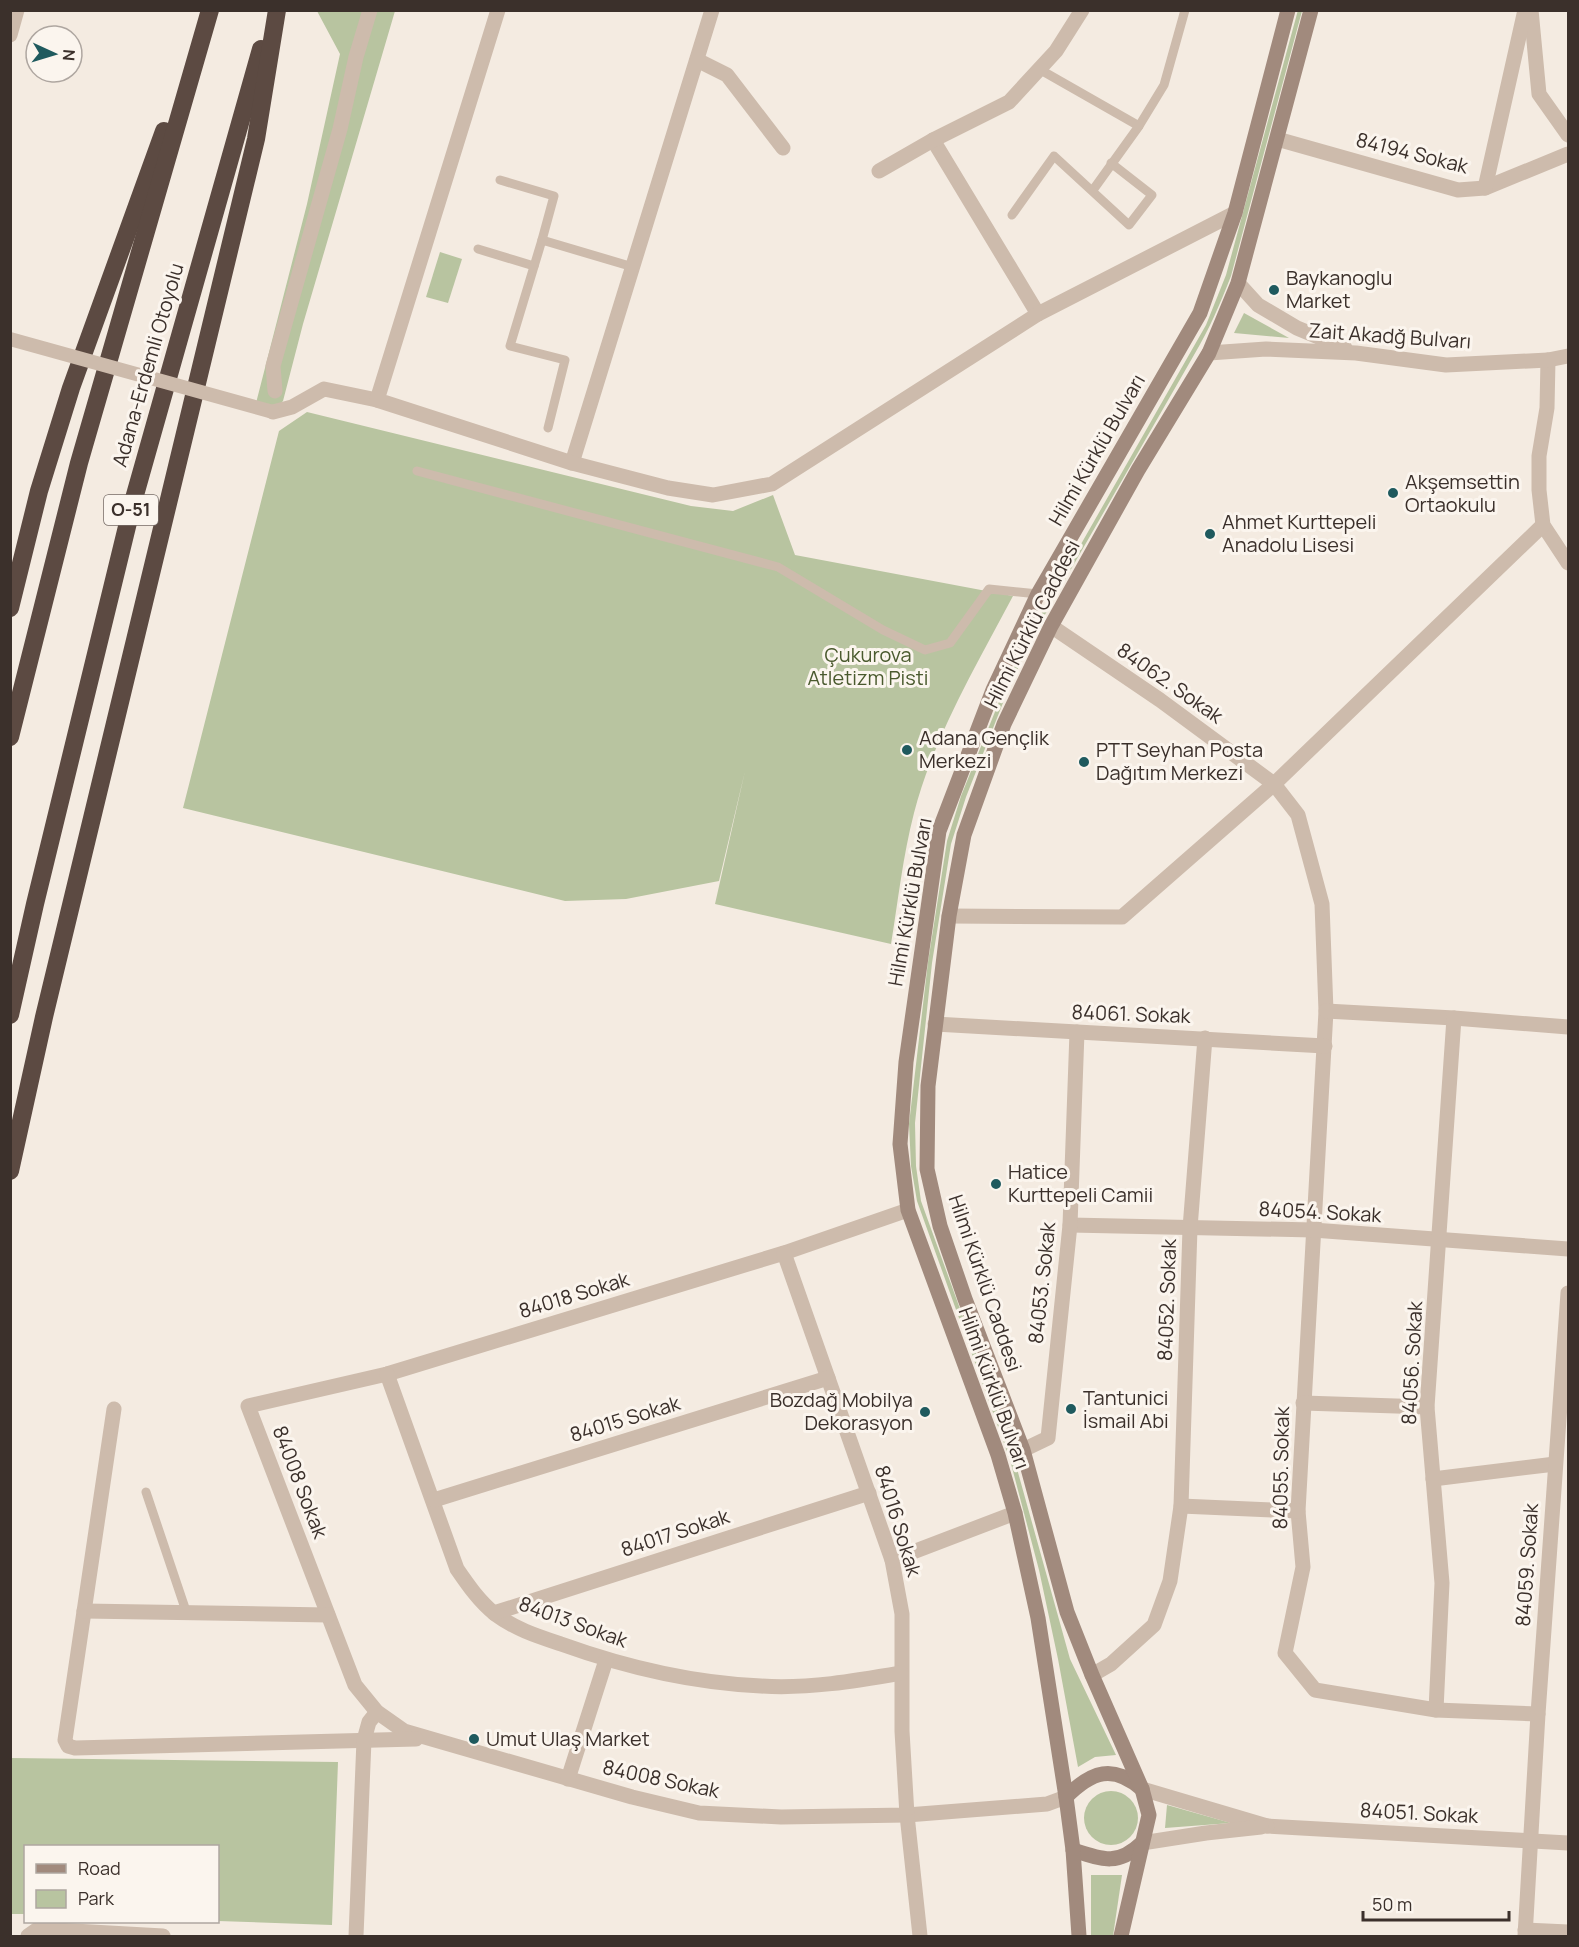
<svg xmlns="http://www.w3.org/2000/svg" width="1579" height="1947" viewBox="0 0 1579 1947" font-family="Manrope,sans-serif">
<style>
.green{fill:#b8c4a0}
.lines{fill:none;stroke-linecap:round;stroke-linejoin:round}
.service{stroke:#cdbbac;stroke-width:9}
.minor{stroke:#cdbbac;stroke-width:15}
.tertiary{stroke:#cdbbac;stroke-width:15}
.secondary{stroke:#a18a7d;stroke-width:15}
.motorway{stroke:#5c4a42;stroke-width:18}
.pedestrian-bridge{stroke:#cdbbac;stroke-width:14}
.poi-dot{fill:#1f5a5e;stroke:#fbf5ee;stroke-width:2}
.labels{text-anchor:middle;stroke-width:6;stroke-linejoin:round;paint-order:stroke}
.shield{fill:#fbf5ee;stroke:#756b66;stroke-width:1.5}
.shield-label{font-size:18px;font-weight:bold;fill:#3b302b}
.street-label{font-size:20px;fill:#3b302b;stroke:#fbf5ee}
.poi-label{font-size:20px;fill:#3b302b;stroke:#fbf5ee;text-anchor:start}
.park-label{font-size:20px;fill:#4a5a2e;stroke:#fbf5ee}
</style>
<rect width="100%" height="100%" fill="#f4ebe1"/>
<g class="green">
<path d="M 1298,10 L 1302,11 L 1231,276 C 1220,304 1209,330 1194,355 L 1039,625 L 1010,685 L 966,797 L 951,844 L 932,963 L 915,1123 L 916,1166 L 921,1201 L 1014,1458 L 1070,1659 L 1116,1755 L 1095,1757 L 1078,1767 L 1058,1659 L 1039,1570 L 1010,1460 L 917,1201 L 911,1166 L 909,1124 L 928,962 L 947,841 L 961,796 L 1007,682 L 1036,623 L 1206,325 L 1226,275 Z"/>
<path d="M 317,11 L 395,11 L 303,324 L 283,401 L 271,413 L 255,407 L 307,204 L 340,54 Z"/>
<path d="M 440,252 L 462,259 L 448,303 L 426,297 Z"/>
<path d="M 1244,313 L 1289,338 L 1234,333 Z"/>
<path d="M 307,412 L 691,506 L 733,511 L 773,495 L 795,555 L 1013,596 C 976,666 934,736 914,813 C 903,855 898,901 891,944 L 715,904 L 745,771 L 719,881 L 626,899 L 565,901 L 183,808 L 279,431 Z"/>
<path d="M 11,1758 L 338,1762 L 332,1925 L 218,1921 L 218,1846 L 26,1846 L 25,1914 L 11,1914 Z"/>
<circle cx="1111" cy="1818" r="27"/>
<path d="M 1167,1805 L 1231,1823 L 1165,1828 Z"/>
<path d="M 1091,1875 L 1122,1875 L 1113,1936 L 1091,1936 Z"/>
</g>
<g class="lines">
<g class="service">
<path d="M 1039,69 L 1139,126"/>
<path d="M 500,180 L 554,196 L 542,240"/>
<path d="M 1093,190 L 1139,126 L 1164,85 L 1185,10"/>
<path d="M 1012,215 L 1054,156 L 1129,225 L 1152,195 L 1111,163"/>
<path d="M 478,249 L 534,266"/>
<path d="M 548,428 L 565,360 L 510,346 L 542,240 L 633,267"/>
<path d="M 417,471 L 778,567 L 883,630 L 925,650 L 950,643 L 989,589 L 1038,594"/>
<path d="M 146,1492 L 187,1614"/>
</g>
<g class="minor">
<path d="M 1531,10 L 1539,94 L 1568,135"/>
<path d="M 10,35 L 17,10"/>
<path d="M 697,60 L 727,75 L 783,148"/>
<path d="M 1277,139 L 1458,190 L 1485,188 L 1568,154"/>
<path d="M 933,140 L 1038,314"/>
<path d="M 879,171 L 933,140 L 1009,102 L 1056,51 L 1082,10"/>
<path d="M 1485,188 L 1525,10"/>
<path d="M 1548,360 L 1547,408 L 1539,456 L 1539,490 L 1543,525 L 1568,563"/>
<path d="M 275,391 L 273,366 L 340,129 L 356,57 L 370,10"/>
<path d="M 273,412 L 292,407 L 324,389 L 377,400"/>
<path d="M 572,463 L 712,10"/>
<path d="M 1051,626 L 1160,700 L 1274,784 L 1298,815 L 1322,904 L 1326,1011 L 1298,1511 L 1303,1567 L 1285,1653 L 1315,1690 L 1436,1710 L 1538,1714"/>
<path d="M 949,916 L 1122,917 L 1274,784 L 1543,525"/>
<path d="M 1326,1011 L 1454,1018 L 1568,1027"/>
<path d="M 935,1024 L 1325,1046"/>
<path d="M 908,1210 L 784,1253 L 387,1374 L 248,1406 L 355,1685 L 377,1712 L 404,1731 L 632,1797 L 699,1813 L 781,1817 L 907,1815 L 1047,1804 L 1066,1797"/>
<path d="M 1070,1225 L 1313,1230 L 1568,1249"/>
<path d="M 784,1253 L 892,1560 L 902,1614 L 902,1731 L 907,1815 L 920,1936"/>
<path d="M 387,1374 L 457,1569 C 468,1585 479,1601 495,1614 C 515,1629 537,1636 561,1644 C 625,1667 693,1683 761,1686 C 808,1689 855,1681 901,1673"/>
<path d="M 1303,1403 L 1427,1407"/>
<path d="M 114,1409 L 65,1740 L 68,1746 L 75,1748 L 416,1739"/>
<path d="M 1023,1450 L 1048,1438 L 1070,1225 L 1077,1032"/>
<path d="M 1433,1479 L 1555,1464"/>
<path d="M 434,1500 L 828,1378"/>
<path d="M 1181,1506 L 1298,1511"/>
<path d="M 892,1560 L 1015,1513"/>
<path d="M 84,1611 L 328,1615"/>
<path d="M 494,1613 L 869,1493"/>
<path d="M 1092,1675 L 1111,1664 L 1154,1625 L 1170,1581 L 1181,1506 L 1190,1228 L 1205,1038"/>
<path d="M 1436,1710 L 1442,1583 L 1427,1407 L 1454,1018"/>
<path d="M 568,1779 L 606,1660"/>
<path d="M 1267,1826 L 1568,1843"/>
<path d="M 1525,1930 L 1568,1932"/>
<path d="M 28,1936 L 38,1929 L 163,1936"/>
<path d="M 356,1936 L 364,1740 L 369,1722 L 377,1712"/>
<path d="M 1525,1936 L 1538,1714 L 1568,1293"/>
</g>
<g class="tertiary">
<path d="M 498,10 L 377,400 L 572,463 L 668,488 L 713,495 L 772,484 L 1038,314 L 1235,213"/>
<path d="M 1238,283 L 1258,305 L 1297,328 L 1345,348"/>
<path d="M 1209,353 L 1266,349 L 1356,353 L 1446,365 L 1548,360 L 1568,356"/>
<path d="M 1142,1789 L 1267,1826"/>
<path d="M 1142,1843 L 1206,1833 L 1261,1827"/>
</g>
<g class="secondary">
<path d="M 1066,1797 C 1092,1771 1113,1764 1142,1789"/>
<path d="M 1073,1850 C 1103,1860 1118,1866 1142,1843"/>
<path d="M 1079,1936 L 1073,1850 L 1066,1797 L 1038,1618 L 1015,1513 L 998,1455 L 908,1210 L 900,1144 L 906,1062 L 939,831 L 993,690 L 1038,594 L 1200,313 L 1235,213 L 1288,10"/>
<path d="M 1121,1936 L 1149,1815 L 1142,1789 L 1092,1675 L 1067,1612 L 1023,1450 L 965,1299 L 940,1226 L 927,1169 L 928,1086 L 949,916 L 964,835 L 1004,724 L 1051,626 L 1138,470 L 1209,353 L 1238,283 L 1311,10"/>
</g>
<g class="motorway">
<path d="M 10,608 L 39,491 L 71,388 L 164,131"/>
<path d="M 10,737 L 79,463 L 210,10"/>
<path d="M 10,1015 L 35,904 L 133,502 L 261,49"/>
<path d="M 10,1171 L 44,1017 L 256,139 L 277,10"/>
</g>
<path class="pedestrian-bridge" d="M 10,339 L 273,412"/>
</g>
<g class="poi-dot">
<circle cx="1274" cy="290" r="6"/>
<circle cx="1393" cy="493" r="6"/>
<circle cx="1210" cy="534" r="6"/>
<circle cx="907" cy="750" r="6"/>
<circle cx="1084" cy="762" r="6"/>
<circle cx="996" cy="1184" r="6"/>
<circle cx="1071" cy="1409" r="6"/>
<circle cx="925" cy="1412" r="6"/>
<circle cx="474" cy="1739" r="6"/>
</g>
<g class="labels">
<rect class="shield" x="104" y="495" width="54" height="30" rx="4.5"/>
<g class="shield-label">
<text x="131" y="516">O-51</text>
</g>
<g class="street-label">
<text transform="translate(1412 153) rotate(14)" y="7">84194 Sokak</text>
<text transform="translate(1390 336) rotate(4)" y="7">Zait Akadğ Bulvarı</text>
<text transform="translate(148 365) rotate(-74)" y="7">Adana-Erdemli Otoyolu</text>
<text transform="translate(1097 450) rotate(-60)" y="7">Hilmi Kürklü Bulvarı</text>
<text transform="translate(1032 624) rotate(-63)" y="7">Hilmi Kürklü Caddesi</text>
<text transform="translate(1170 683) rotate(35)" y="7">84062. Sokak</text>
<text transform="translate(910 902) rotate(-80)" y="7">Hilmi Kürklü Bulvarı</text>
<text transform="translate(1131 1014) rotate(2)" y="7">84061. Sokak</text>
<text transform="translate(1320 1212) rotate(3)" y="7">84054. Sokak</text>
<text transform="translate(985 1283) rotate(71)" y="7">Hilmi Kürklü Caddesi</text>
<text transform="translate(1042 1283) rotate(-84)" y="7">84053. Sokak</text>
<text transform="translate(574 1295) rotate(-17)" y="7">84018 Sokak</text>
<text transform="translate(1167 1300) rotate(-88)" y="7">84052. Sokak</text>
<text transform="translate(1412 1363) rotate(-87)" y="7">84056. Sokak</text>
<text transform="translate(994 1388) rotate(70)" y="7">Hilmi Kürklü Bulvarı</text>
<text transform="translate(625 1419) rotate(-17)" y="7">84015 Sokak</text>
<text transform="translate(1281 1468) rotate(-89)" y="7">84055. Sokak</text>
<text transform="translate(300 1482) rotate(69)" y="7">84008 Sokak</text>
<text transform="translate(898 1521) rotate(73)" y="7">84016 Sokak</text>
<text transform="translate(675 1533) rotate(-18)" y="7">84017 Sokak</text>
<text transform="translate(1527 1565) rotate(-86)" y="7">84059. Sokak</text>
<text transform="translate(573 1622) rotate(20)" y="7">84013 Sokak</text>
<text transform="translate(661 1779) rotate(12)" y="7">84008 Sokak</text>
<text transform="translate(1419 1813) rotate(3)" y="7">84051. Sokak</text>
</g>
<g class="poi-label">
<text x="1286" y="285">Baykanoglu<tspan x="1286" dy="23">Market</tspan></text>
<text x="1405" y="489">Akşemsettin<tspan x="1405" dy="23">Ortaokulu</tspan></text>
<text x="1222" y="529">Ahmet Kurttepeli<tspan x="1222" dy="23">Anadolu Lisesi</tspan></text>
<text x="919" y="745">Adana Gençlik<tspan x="919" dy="23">Merkezi</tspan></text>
<text x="1096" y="757">PTT Seyhan Posta<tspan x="1096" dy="23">Dağıtım Merkezi</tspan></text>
<text x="1008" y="1179">Hatice<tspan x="1008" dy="23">Kurttepeli Camii</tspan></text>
<text x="1083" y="1405">Tantunici<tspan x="1083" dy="23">İsmail Abi</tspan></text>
<text x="913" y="1407" text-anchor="end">Bozdağ Mobilya<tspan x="913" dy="23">Dekorasyon</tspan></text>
<text x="486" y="1746">Umut Ulaş Market</text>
</g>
<g class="park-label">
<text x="868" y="662">Çukurova<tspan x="868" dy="23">Atletizm Pisti</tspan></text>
</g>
</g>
<rect width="1579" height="1947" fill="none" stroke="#3b302b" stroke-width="24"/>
<rect x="24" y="1845" width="195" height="78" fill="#fbf5ee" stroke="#aea6a0" stroke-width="1.5"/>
<rect x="36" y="1864" width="30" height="9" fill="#a18a7d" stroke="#aea6a0" stroke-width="1.5"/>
<text x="78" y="1875" font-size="18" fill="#3b302b">Road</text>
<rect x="36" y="1890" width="30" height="18" fill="#b8c4a0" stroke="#aea6a0" stroke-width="1.5"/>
<text x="78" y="1905" font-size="18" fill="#3b302b">Park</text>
<g transform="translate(54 54) rotate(94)"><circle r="28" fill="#fbf5ee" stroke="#aea6a0" stroke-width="1.5"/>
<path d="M0-4.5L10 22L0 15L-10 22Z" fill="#1f5a5e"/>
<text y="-9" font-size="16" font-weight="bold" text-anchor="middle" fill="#3b302b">N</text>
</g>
<path d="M1363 1911v9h146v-9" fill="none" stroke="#3b302b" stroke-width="3"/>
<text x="1372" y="1911" font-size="18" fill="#3b302b" stroke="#fbf5ee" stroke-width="4.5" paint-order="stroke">50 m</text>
</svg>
